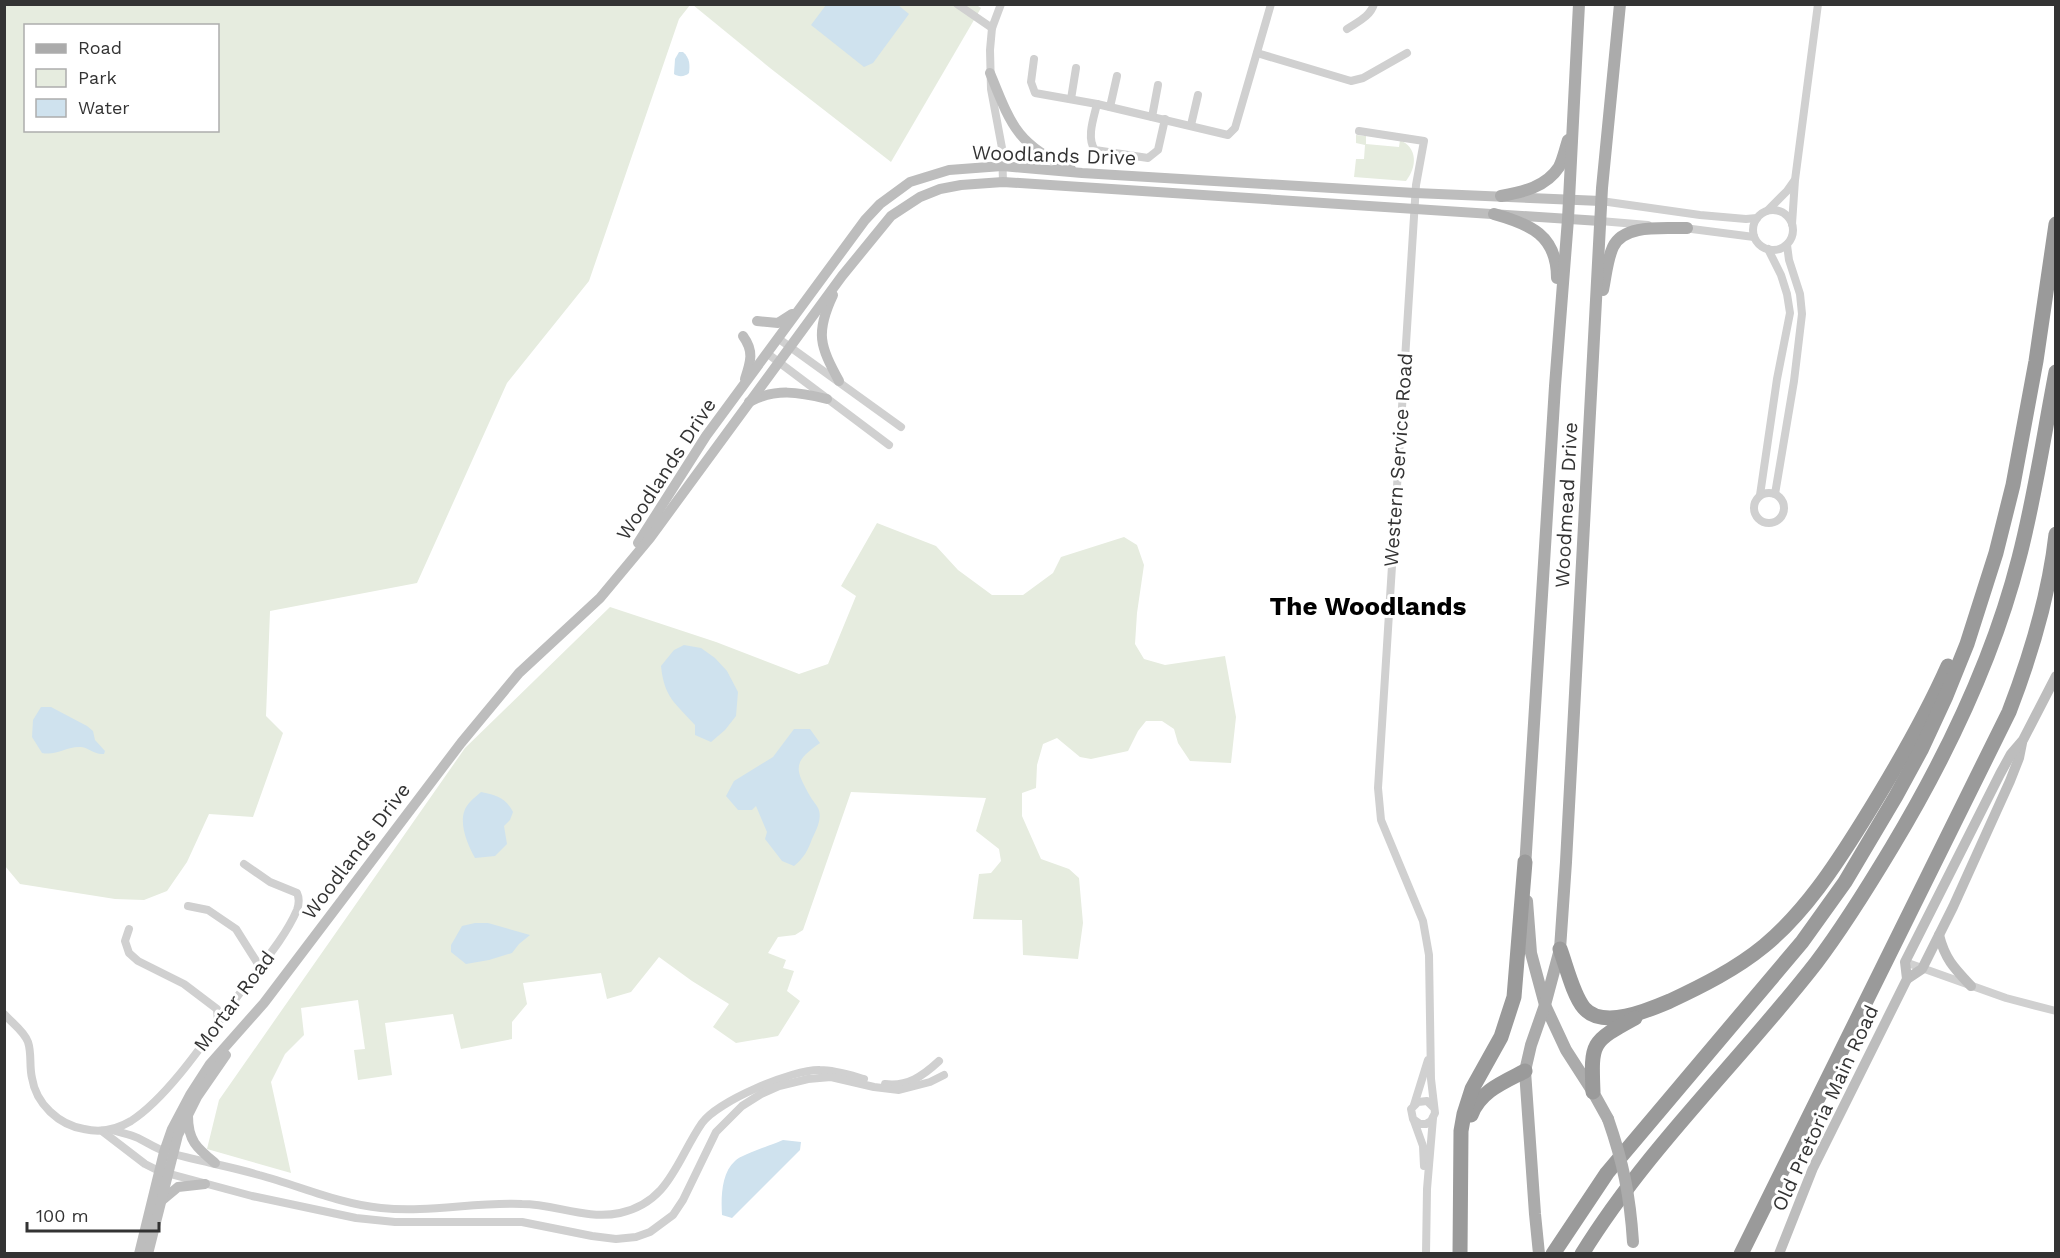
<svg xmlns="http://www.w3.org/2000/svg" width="2060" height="1258" viewBox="0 0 2060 1258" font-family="'Work Sans',sans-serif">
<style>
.green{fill:#e6ecdf;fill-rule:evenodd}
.water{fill:#cfe2ee}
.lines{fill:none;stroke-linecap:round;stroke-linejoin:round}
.street{stroke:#d0d0d0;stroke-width:8}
.secondary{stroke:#bdbdbd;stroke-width:10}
.primary{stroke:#ababab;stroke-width:12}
.highway{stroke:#9a9a9a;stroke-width:15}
.primary-bridge{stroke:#ababab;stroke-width:12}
.labels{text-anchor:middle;stroke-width:6;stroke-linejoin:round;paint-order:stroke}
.street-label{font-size:20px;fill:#333;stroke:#fff}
.district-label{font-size:26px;font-weight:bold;fill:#000;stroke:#fff}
</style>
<rect width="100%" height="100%" fill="#fff"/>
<g class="green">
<path d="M 975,4 L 981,8 L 891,162 L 770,68 L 693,5 Z"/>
<path d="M 5,5 L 690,5 L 679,19 L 589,281 L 507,383 L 417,583 L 270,611 L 266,716 L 283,733 L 253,817 L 209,814 L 187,862 L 167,891 L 144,900 L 115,899 L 20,884 L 5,866 ZM 26,26 L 218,26 L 218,130 L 26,130 Z"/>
<path d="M 1356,135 L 1366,136 L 1366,144 L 1399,147 L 1400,140 C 1418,148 1417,167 1406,181 L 1354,177 L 1356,159 L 1364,159 L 1365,145 L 1356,143 Z"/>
<path d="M 877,523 L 936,546 L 958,570 L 992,595 L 1023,595 L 1053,573 L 1061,557 L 1124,537 L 1137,545 L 1144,565 L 1137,613 L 1135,644 L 1144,659 L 1165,665 L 1225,656 L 1236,717 L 1231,763 L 1190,761 L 1178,743 L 1174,729 L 1162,721 L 1146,721 L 1138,731 L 1128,751 L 1091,759 L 1080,757 L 1057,738 L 1043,744 L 1037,765 L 1036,788 L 1022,793 L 1022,816 L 1041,859 L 1069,869 L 1079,878 L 1083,923 L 1078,959 L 1023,955 L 1022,920 L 973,919 L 979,874 L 991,873 L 1001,861 L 999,849 L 976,831 L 986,798 L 851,792 L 803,930 L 795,935 L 778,937 L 768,953 L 786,960 L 783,968 L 794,971 L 787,991 L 800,1001 L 778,1036 L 736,1043 L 713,1027 L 729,1004 L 692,981 L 659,957 L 631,992 L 607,999 L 601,973 L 523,983 L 527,1004 L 512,1022 L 512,1039 L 461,1049 L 453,1014 L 385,1023 L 392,1075 L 358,1080 L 354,1050 L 365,1049 L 358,1000 L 301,1008 L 304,1035 L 285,1054 L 271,1082 L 291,1173 L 207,1149 L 219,1100 L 465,748 L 610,607 L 716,642 L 799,674 L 828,664 L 856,596 L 841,586 Z"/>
</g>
<g class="water">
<path d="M 826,5 L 898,5 L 909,14 L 873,63 L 864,67 L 811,25 Z"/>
<path d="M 679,52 L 683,52 C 690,58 690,65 689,73 C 685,77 678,77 674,74 L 675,59 Z"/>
<path d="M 684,645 L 701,648 L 715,658 L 727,671 L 738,692 L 736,716 L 725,730 L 711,742 L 695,735 L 695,725 C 675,703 664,697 661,666 L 674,650 Z"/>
<path d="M 41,707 L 51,707 L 87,726 L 93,731 L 95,740 L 105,751 L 104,754 C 94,755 90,748 81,747 C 67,746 57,756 42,753 L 32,737 L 33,720 Z"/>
<path d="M 794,729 L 810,729 L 820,743 C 793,762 794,768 810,796 C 812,800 816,804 818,808 C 823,818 816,830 812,839 C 808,850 804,858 794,866 L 782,861 L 765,839 L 767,832 L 756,806 L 752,810 L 738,810 L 726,796 L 734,781 L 773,757 Z"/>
<path d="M 481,792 C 496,795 506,798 513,812 L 510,820 L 504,826 L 507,844 L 495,856 L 475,858 C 467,843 455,817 470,802 C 473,798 478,795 481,792 Z"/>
<path d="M 475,923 L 488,923 L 530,935 L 519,944 L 512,953 L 489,960 L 466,964 L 451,952 L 451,945 L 462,926 Z"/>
<path d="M 783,1140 L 801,1142 L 800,1150 L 732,1218 L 722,1215 C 721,1199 721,1173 735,1161 C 742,1154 772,1145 783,1140 Z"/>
</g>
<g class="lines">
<g class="street">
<path d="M 957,4 L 992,28"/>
<path d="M 1001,4 L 992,28 L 990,50 L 991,89 L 1002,148 L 1003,182"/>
<path d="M 1347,29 C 1357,22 1370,17 1374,4"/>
<path d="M 1257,53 L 1351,81 L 1363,78 L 1407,53"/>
<path d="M 1034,59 L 1031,82 L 1035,93 L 1097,104 L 1228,135 L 1235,128 L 1271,4"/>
<path d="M 1071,99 L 1076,68"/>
<path d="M 1097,104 C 1094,117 1086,138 1095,150 L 1148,158 L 1158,150 L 1165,119"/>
<path d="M 1110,107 L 1117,76"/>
<path d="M 1152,117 L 1158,85"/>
<path d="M 1191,125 L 1198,95"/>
<path d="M 1359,131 L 1424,141 L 1416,185 L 1378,788 L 1381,820 L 1423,921 L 1429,955 L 1431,1079 L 1435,1113 L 1431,1121 L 1426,1124 L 1420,1124 L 1413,1119 L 1411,1109 L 1418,1102 L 1427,1101 L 1433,1107"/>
<path d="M 1601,201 L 1700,215 L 1746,219 L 1757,218"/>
<circle cx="1773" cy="230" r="20"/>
<path d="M 1768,210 L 1787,191 L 1794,181"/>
<path d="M 1600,221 L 1648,225"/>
<path d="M 1792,224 L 1795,180 L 1818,4"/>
<path d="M 1684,228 L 1754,237"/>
<path d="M 779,339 L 901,427"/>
<path d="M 768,354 L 889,445"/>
<circle cx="1769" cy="508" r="15"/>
<path d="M 1775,494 L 1794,381 L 1802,314 L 1800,294 L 1789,260 L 1787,245"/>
<path d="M 1760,495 L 1777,379 L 1790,313 L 1787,294 L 1781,275 L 1768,249"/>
<path d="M 188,906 L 208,910 L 236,929 L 260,967"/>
<path d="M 129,929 L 125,941 L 129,953 L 138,961 L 184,984 L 217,1009 L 218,1022"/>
<path d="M 1905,962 L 2006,998 L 2056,1011"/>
<path d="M 4,1014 C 12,1023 24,1031 28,1042 C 32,1054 29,1066 32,1078 C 36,1104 59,1125 84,1129 C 101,1133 116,1130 131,1121 C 170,1096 212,1031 240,993 C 259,967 284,940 297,910 C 299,904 300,899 297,893 L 270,882 L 244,864"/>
<path d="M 885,1084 C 907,1087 923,1076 939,1061"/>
<path d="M 1414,1105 L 1428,1060"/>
<path d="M 1414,1121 L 1423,1146 L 1424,1166"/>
<path d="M 112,1130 C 121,1133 130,1134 138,1138 C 148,1143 156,1149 167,1152 C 197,1161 229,1166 259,1175 C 300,1186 339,1204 381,1208 C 428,1213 475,1202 522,1204 C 555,1204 586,1220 620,1213 C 670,1202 677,1159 702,1123 C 718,1101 793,1069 820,1070 C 835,1070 850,1075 864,1079"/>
<path d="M 102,1131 L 145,1164 L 159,1171 L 252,1196 L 356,1218 L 395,1222 L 522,1222 L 592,1236 L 616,1239 L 636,1237 L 650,1232 L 673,1215 L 683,1200 L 716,1132 L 742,1106 L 761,1094 L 779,1086 L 808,1079 L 831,1077 L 874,1087 L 899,1090 L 930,1082 L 944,1075"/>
<path d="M 1426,1254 L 1427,1189 L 1433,1118"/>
</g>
<g class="secondary">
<path d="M 990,73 C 1011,125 1017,145 1071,169"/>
<path d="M 833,295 C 815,333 820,346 839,381"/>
<path d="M 757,321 L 778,323 L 792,314"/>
<path d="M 743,336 C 754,351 751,361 745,379"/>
<path d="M 749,402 C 775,388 799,392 827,399"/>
<path d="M 638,543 L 706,436 L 865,220 L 880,204 L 910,182 L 949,170 L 1002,166 L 1082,173 L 1415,193 L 1601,201"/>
<path d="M 1939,935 C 1945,959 1954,968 1971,986"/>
<path d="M 1907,979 L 1922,969 L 1953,907 L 2010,781 L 2019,758 L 2022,743"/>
<path d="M 188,1116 C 188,1141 197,1148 215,1163"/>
<path d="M 160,1202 L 178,1187 L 205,1184"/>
<path d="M 139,1254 L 164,1152 L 172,1129 L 190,1095 L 210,1064 L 264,1003 L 461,743 L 519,673 L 600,598 L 650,538 L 842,276 L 891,216 L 920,197 L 940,189 L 961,185 L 1003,182 L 1600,221"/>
<path d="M 148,1254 L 178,1135 L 197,1097 L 226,1055"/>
<path d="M 1779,1254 L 1813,1168 L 1907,979 L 1905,962 L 2000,774 L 2011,754 L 2023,740 L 2056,676"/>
</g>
<g class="primary">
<path d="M 1501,196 C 1523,192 1546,187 1559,167 C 1563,159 1565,149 1568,140"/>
<path d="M 1494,214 C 1530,224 1557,235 1557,278"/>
<path d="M 1603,290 C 1606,276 1607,260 1613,247 C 1624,223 1665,229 1687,228"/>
<path d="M 1525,868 L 1555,386 L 1568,219 L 1579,4"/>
<path d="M 1527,901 L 1531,953 L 1545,1005 L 1566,1050 L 1593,1092 L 1608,1119"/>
<path d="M 1539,1254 L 1535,1214 L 1525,1071 L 1531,1045 L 1545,1005 L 1560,949 L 1566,862 L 1602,188 L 1620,4"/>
</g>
<g class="highway">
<path d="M 1560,949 C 1566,965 1573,995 1584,1008 C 1603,1030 1649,1010 1670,1001 C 1702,986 1736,969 1764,946 C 1805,912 1835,866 1863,821 C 1894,771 1924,720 1948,666"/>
<path d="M 1593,1092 C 1591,1042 1591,1042 1635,1018"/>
<path d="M 1471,1115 C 1480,1091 1504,1082 1525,1071"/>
<path d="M 1460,1254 L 1461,1131 L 1464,1114 L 1472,1089 L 1501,1037 L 1514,997 L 1525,862"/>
<path d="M 1553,1254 L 1607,1173 L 1802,942 L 1845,882 L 1896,796 L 1921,750 L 1946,696 L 1967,644 L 1996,553 L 2013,485 L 2036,361 L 2056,224"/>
<path d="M 1582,1254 C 1648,1147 1740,1061 1816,963 C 1844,926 1868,887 1892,847 C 1946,757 1993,660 2019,558 C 2035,497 2044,434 2056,372"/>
<path d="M 1741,1254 L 2009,712 C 2031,655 2049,596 2056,534"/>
</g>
<path class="primary-bridge" d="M 1608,1119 C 1623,1162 1630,1195 1633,1242"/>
</g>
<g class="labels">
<g class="street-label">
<text transform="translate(1054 155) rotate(2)" y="7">Woodlands Drive</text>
<text transform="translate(1398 460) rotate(-86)" y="7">Western Service Road</text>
<text transform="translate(666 469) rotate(-57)" y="7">Woodlands Drive</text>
<text transform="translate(1566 505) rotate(-87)" y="7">Woodmead Drive</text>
<text transform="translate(356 851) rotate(-53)" y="7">Woodlands Drive</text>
<text transform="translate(234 1001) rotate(-53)" y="7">Mortar Road</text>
<text transform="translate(1825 1108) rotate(-65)" y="7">Old Pretoria Main Road</text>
</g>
<g class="district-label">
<text x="1368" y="615">The Woodlands</text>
</g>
</g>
<rect width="2060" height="1258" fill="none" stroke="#333333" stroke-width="12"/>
<rect x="24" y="24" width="195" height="108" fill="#ffffff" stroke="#adadad" stroke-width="1.5"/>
<rect x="36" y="44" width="30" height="9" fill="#ababab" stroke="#adadad" stroke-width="1.5"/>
<text x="78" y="54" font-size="18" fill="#333333">Road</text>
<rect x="36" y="69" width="30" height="18" fill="#e6ecdf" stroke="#adadad" stroke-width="1.5"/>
<text x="78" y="84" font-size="18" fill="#333333">Park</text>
<rect x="36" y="99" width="30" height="18" fill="#cfe2ee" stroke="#adadad" stroke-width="1.5"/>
<text x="78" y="114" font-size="18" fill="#333333">Water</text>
<path d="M27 1222v9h132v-9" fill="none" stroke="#333333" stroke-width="3"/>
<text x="36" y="1222" font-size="18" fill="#333333" stroke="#ffffff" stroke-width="4.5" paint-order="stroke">100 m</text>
</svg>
